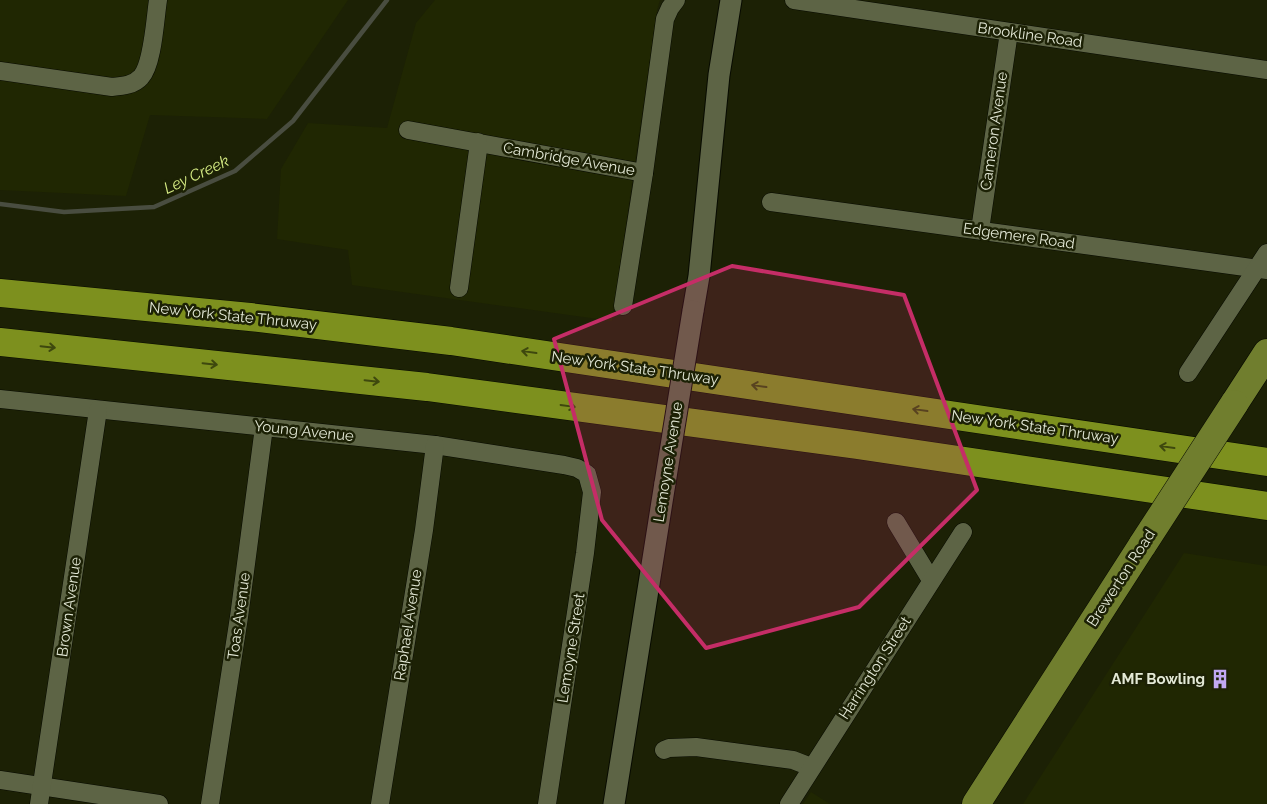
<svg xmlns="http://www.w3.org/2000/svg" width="1267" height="804" viewBox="0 0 1267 804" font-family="Raleway,sans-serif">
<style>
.built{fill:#202702}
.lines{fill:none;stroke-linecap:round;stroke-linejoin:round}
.stream{stroke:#494d40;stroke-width:4.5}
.minor-casing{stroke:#070a00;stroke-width:19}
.tertiary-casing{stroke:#070a00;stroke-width:23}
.primary-casing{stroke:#070a00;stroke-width:29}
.motorway-casing{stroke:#070a00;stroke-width:29}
.minor{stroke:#5d6445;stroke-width:18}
.tertiary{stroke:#5d6445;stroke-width:21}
.primary{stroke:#707e2e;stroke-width:28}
.motorway{stroke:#7d901e;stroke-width:28}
.tertiary-bridge-casing{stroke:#070a00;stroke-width:23;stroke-linecap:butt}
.primary-bridge-casing{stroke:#070a00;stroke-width:29;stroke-linecap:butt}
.tertiary-bridge{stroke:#5d6445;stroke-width:21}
.primary-bridge{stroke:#707e2e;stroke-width:28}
.oneway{stroke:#3e480e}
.marked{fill:#c52d67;fill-opacity:0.2;stroke:#c52d67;stroke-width:4;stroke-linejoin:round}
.labels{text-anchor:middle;stroke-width:5;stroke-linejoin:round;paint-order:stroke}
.street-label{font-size:15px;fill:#e3e8d6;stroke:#1c2105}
.poi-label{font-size:15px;font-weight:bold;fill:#e3e8d6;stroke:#1c2105;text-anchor:end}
.water-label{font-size:16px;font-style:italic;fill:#d7ed84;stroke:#1c2105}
</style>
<rect width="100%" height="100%" fill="#1c2105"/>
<g class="built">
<path d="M 0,0 L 348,0 L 267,119 L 150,115 L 126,196 L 0,190 Z"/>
<path d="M 435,0 L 660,0 L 657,10 L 612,321 L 352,285 L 348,250 L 277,239 L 281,169 L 308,123 L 387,128 L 416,23 Z"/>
<path d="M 1184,553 L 1267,566 L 1267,804 L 1023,804 Z"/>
<path d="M 811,792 L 830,804 L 803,804 Z"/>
</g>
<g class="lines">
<path class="stream" d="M 0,204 L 64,212 L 154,207 L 235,171 L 293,121 L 387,0"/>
<defs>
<g id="minor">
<path d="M 794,0 L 1267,70"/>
<path d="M 0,71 L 112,87 C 123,86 134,85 141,77 C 153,64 155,19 158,0"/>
<path d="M 408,130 L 644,173"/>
<path d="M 771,202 L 1267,270"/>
<path d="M 980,230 L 1009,32"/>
<path d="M 459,288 L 478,150 L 478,142"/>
<path d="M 623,306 L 644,173 L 665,19 L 670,8 L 676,0"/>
<path d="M 1188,373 L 1267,253"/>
<path d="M 0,399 L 435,445 L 564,465 L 577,468 L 587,474 L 592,492 L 585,553 L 547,804"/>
<path d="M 896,522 L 931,580"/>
<path d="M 664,750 L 669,748 L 696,747 L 793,760 L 811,767"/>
<path d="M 0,780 L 159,804"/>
<path d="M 39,804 L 98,410"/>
<path d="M 210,804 L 239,617 L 264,427"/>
<path d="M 380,804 L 424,530 L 435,445"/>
<path d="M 789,804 L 963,532"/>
</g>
<g id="tertiary">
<path d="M 693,311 L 699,276 L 719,75 L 731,0"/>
<path d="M 614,804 L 665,483"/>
</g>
<g id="primary">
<path d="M 1234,404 L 1267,353"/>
<path d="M 976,804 L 1143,544"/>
</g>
<g id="motorway">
<path d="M 0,293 L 250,317 L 451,341 L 1267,462"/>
<path d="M 0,342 L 427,387 L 857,445 L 1267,506"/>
</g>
</defs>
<use href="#minor" class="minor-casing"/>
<use href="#tertiary" class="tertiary-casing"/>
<use href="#primary" class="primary-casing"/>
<use href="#motorway" class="motorway-casing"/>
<use href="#minor" class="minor"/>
<use href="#tertiary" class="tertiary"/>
<use href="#primary" class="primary"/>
<use href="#motorway" class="motorway"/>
<defs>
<path id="tertiary-bridge" d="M 665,483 L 693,311"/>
<path id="primary-bridge" d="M 1143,544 L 1234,404"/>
</defs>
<use href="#tertiary-bridge" class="tertiary-bridge-casing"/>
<use href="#primary-bridge" class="primary-bridge-casing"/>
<use href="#tertiary-bridge" class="tertiary-bridge"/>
<use href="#primary-bridge" class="primary-bridge"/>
</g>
<defs><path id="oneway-shaft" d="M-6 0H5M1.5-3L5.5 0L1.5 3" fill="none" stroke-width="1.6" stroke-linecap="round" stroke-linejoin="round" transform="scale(1.25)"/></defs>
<g class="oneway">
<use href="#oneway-shaft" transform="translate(48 347) rotate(6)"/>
<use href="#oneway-shaft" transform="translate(529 352) rotate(-172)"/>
<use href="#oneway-shaft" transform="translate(210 364) rotate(6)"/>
<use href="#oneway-shaft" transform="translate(372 381) rotate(6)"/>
<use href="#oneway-shaft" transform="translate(759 386) rotate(-172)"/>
<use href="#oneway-shaft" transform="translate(568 406) rotate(8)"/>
<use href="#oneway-shaft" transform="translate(920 410) rotate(-172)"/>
<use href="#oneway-shaft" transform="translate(1167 447) rotate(-172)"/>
</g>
<path class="marked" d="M 732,266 L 904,295 L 977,490 L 859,607 L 706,648 L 602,520 L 554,339 Z"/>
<defs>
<symbol id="building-bare" viewBox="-9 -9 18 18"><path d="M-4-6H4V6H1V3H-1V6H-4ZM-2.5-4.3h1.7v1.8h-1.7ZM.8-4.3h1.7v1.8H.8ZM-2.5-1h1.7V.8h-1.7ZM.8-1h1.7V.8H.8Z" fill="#c1a8f3" stroke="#1c2105" stroke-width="2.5" paint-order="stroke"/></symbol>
</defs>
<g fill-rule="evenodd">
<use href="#building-bare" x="1206" y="665" width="28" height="28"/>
</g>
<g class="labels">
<g class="street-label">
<text transform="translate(1030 35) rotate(8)" y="5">Brookline Road</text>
<text transform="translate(994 131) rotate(-82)" y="5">Cameron Avenue</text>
<text transform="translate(569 159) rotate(10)" y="5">Cambridge Avenue</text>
<text transform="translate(1019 236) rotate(8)" y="5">Edgemere Road</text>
<text transform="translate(233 316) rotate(6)" y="5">New York State Thruway</text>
<text transform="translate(635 368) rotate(8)" y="5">New York State Thruway</text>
<text transform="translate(1035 427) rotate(8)" y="5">New York State Thruway</text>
<text transform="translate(304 431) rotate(6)" y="5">Young Avenue</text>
<text transform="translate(668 462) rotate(-81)" y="5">Lemoyne Avenue</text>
<text transform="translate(1121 578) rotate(-57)" y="5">Brewerton Road</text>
<text transform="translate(69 607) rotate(-82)" y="5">Brown Avenue</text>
<text transform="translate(239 616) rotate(-82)" y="5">Toas Avenue</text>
<text transform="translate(408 625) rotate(-81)" y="5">Raphael Avenue</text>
<text transform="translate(571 648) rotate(-81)" y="5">Lemoyne Street</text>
<text transform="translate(875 668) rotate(-57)" y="5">Harrington Street</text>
</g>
<g class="poi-label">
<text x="1205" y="684">AMF Bowling</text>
</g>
<g class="water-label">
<text transform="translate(196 174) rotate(-25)" y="6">Ley Creek</text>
</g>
</g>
</svg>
